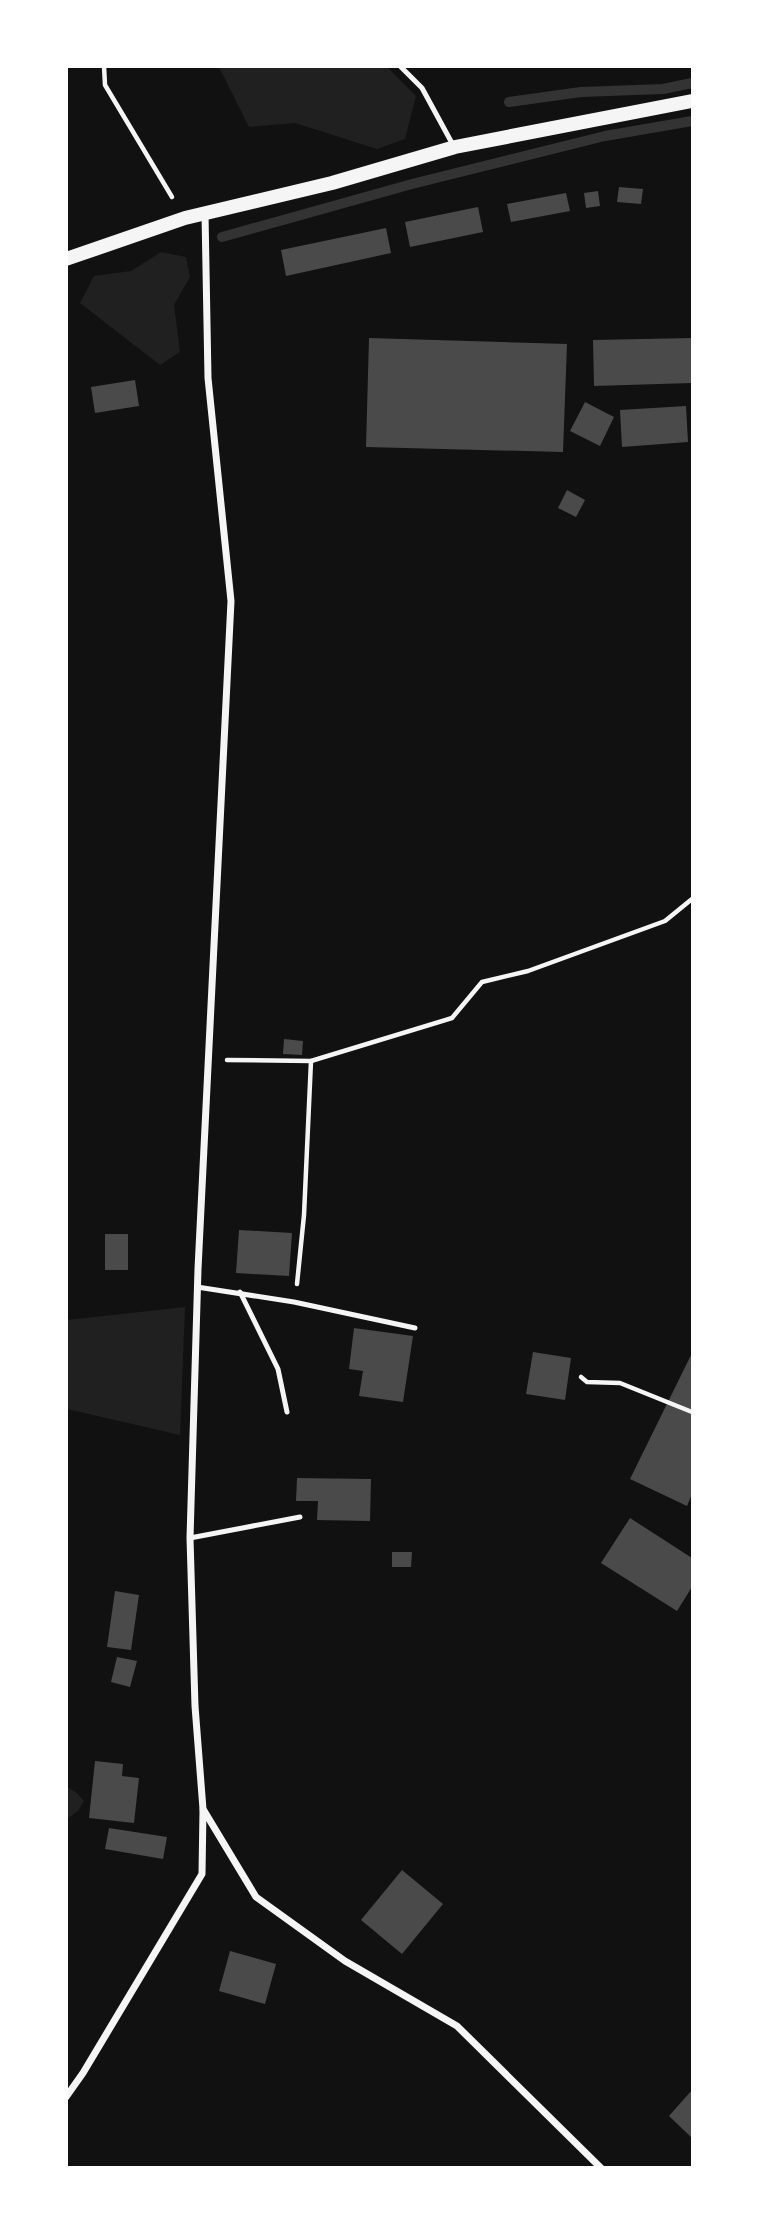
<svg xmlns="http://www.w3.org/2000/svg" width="759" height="2234" viewBox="0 0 759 2234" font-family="'Golos Text',sans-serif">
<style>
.green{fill:#202020}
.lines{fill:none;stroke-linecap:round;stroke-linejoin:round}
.stream{stroke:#333;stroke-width:10}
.building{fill:#4a4a4a}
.path{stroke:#f5f5f5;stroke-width:4.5}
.service{stroke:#f5f5f5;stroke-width:5}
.minor{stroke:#f5f5f5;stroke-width:7}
.secondary{stroke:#f5f5f5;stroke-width:14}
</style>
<rect width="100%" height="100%" fill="#111"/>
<g class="green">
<path d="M 219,67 L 387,67 L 416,96 L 405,139 L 377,149 L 295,123 L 249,127 Z"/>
<path d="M 161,252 L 186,257 L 190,277 L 174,305 L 180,352 L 160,365 L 80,303 L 94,276 L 131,271 Z"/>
<path d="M 185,1307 L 180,1435 L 67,1409 L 67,1320 Z"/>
<path d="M 67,1787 L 77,1793 L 84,1801 L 78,1811 L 67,1819 Z"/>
</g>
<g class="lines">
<g class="stream">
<path d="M 509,102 L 581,92 L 663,89 L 692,83"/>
<path d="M 222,237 L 412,184 L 605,136 L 692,121"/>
</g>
</g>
<g class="building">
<path d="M 619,187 L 643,189 L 641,204 L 617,202 Z"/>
<path d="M 598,191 L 600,206 L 586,208 L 584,193 Z"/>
<path d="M 566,193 L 570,211 L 511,222 L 507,204 Z"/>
<path d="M 478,207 L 483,232 L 410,247 L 405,222 Z"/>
<path d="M 386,228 L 391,253 L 286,276 L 281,250 Z"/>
<path d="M 369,338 L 567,344 L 563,452 L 366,447 Z"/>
<path d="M 692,338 L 692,383 L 594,386 L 593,340 Z"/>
<path d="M 135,380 L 139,406 L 95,413 L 91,387 Z"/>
<path d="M 585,402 L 614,417 L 600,446 L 570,431 Z"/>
<path d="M 686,406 L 688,442 L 622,447 L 620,410 Z"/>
<path d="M 567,490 L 585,500 L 576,517 L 558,508 Z"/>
<path d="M 284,1039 L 303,1041 L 302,1055 L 283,1054 Z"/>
<path d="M 239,1230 L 292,1233 L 289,1276 L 236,1273 Z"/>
<rect x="105" y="1234" width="23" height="36"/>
<path d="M 354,1328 L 413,1336 L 403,1402 L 359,1396 L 363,1371 L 349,1369 Z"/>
<path d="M 533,1352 L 571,1358 L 565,1400 L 526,1394 Z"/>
<path d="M 692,1353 L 692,1494 L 687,1506 L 630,1479 Z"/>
<path d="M 297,1478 L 371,1479 L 370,1521 L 317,1520 L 318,1501 L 296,1501 Z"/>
<path d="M 630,1518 L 692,1558 L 692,1587 L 677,1611 L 601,1563 Z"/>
<path d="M 392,1552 L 412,1552 L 411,1567 L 392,1567 Z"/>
<path d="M 115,1591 L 139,1595 L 131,1650 L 107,1647 Z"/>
<path d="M 117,1657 L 137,1661 L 130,1687 L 111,1682 Z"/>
<path d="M 95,1761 L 123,1764 L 122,1776 L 139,1778 L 134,1823 L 89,1818 Z"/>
<path d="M 109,1828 L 167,1837 L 163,1859 L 105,1849 Z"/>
<path d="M 402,1870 L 443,1904 L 402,1954 L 361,1920 Z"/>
<path d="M 230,1951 L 276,1964 L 265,2004 L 219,1991 Z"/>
<path d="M 692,2090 L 692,2138 L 669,2116 Z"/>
</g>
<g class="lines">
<g class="path">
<path d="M 104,66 L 105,85 L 172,197"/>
<path d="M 227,1060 L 311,1061 L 452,1018 L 482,982 L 528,971 L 665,921 L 692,899"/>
<path d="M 297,1284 L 304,1215 L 311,1061"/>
<path d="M 581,1377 L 587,1382 L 620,1383 L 692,1412"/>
</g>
<g class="service">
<path d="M 400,66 L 422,88 L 453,145"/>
<path d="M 197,1287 L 294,1302 L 415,1328"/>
<path d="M 240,1292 L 278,1369 L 287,1412"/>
<path d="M 190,1538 L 300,1517"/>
</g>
<g class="minor">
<path d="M 205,214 L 208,378 L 231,601 L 198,1269 L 190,1538 L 195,1706 L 203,1809 L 256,1897 L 345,1961 L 457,2026 L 601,2168"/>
<path d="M 66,2097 L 83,2073 L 202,1874 L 203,1810"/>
</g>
<path class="secondary" d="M 66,259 L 185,218 L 332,183 L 455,147 L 692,101"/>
</g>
<rect width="759" height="2234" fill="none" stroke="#ffffff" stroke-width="136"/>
</svg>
